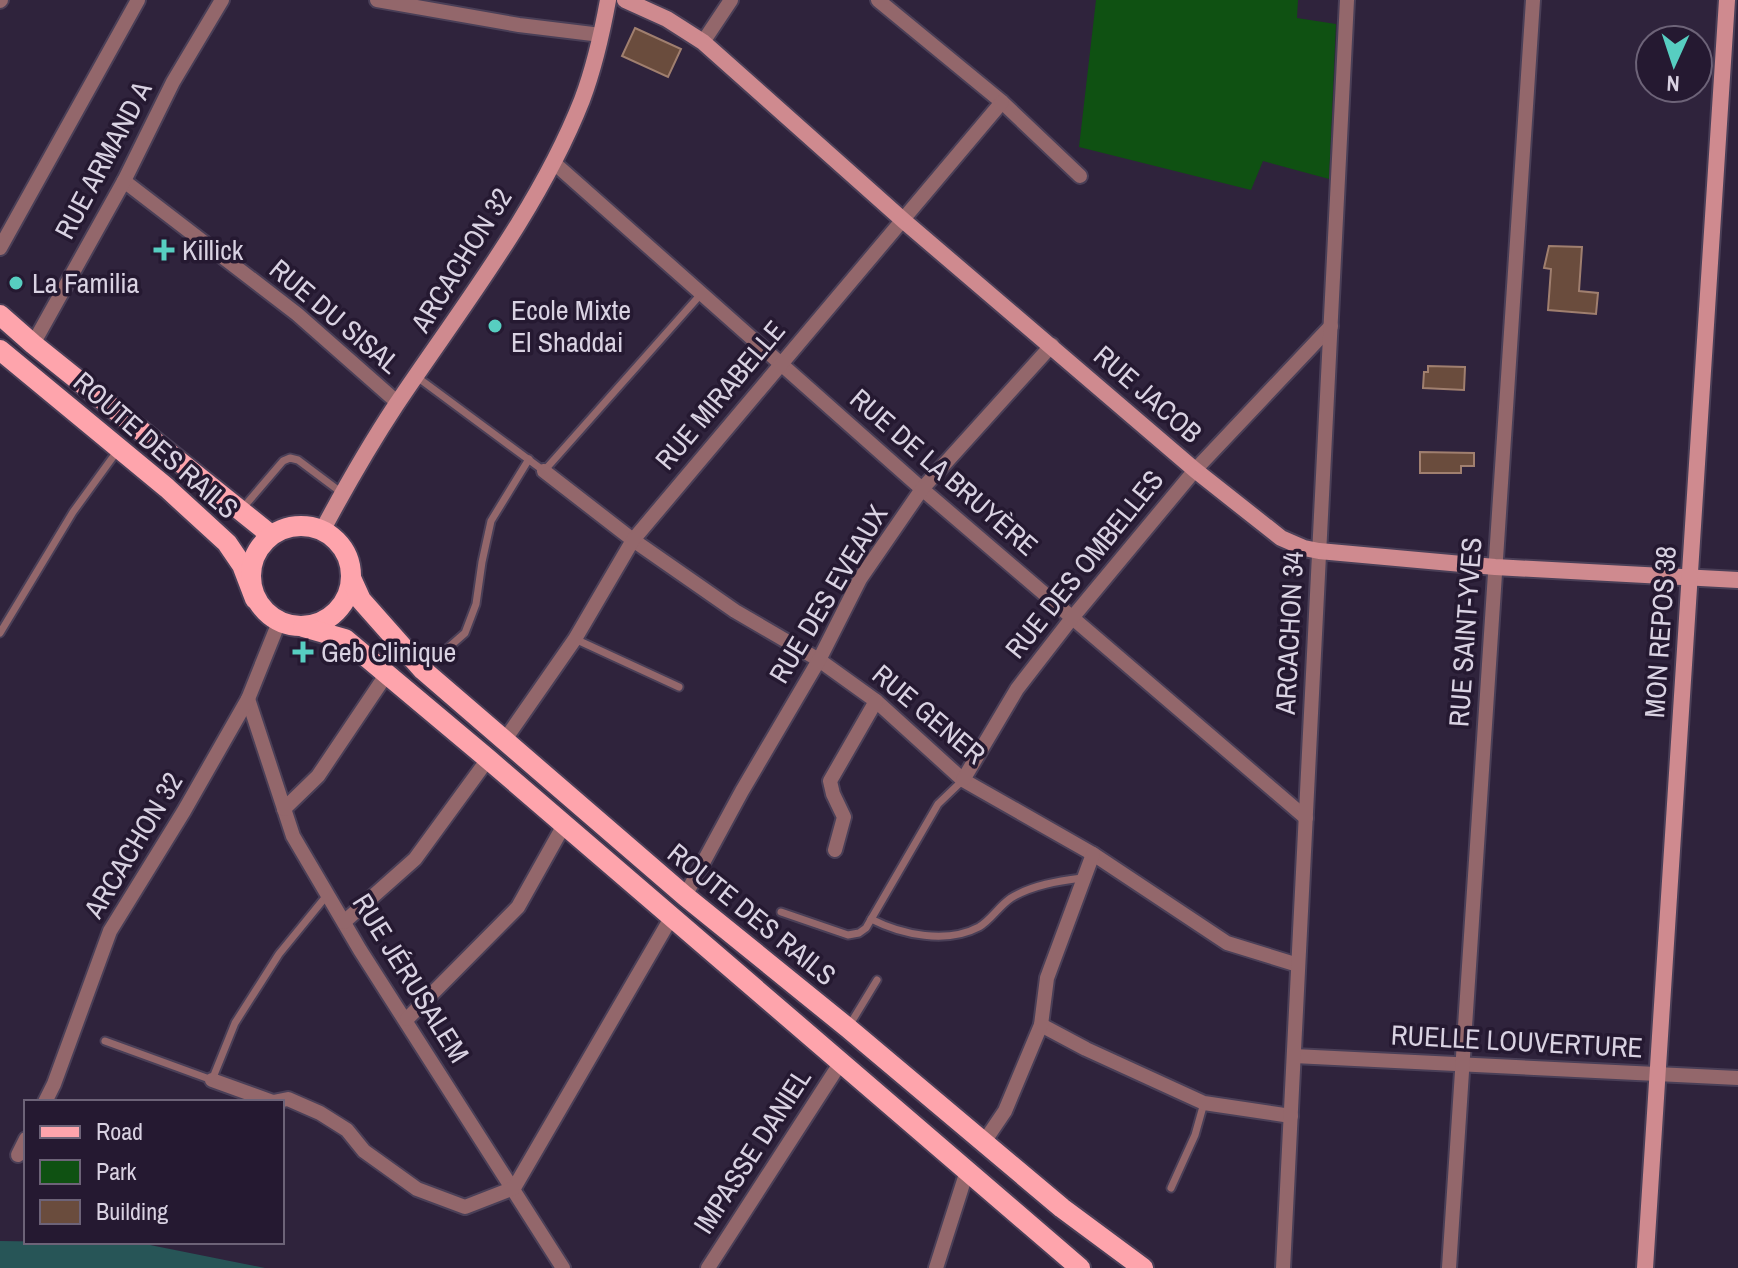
<svg xmlns="http://www.w3.org/2000/svg" width="1738" height="1268" viewBox="0 0 1738 1268" font-family="'Archivo Narrow',sans-serif">
<style>
.green{fill:#0f5112}
.water{fill:#275557}
.building{fill:#6a4c3d;stroke:#a07f6f;stroke-width:2}
.lines{fill:none;stroke-linecap:round;stroke-linejoin:round}
.lane-casing{stroke:#4a3f57;stroke-width:11}
.street-casing{stroke:#4a3f57;stroke-width:18}
.secondary-casing{stroke:#4a3f57;stroke-width:20}
.primary-casing{stroke:#4a3f57;stroke-width:24}
.lane{stroke:#93676b;stroke-width:7}
.street{stroke:#93676b;stroke-width:14}
.secondary{stroke:#cf8a8f;stroke-width:16}
.primary{stroke:#fea4ac;stroke-width:20}
.poi-dot{fill:#57cec1;stroke:#251931;stroke-width:3}
.labels{text-anchor:middle;stroke-width:7;stroke-linejoin:round;paint-order:stroke}
.street-label{font-size:28px;fill:#d9d2e2;stroke:#251931}
.poi-label{font-size:28px;fill:#d9d2e2;stroke:#251931;text-anchor:start}
</style>
<rect width="100%" height="100%" fill="#2f233c"/>
<path class="green" d="M 1096,0 L 1298,0 L 1297,18 L 1336,24 L 1329,179 L 1263,161 L 1251,190 L 1079,147 Z"/>
<path class="water" d="M 0,1241 L 140,1243 L 265,1268 L 0,1268 Z"/>
<g class="building">
<path d="M 635,28 L 681,49 L 668,77 L 622,56 Z"/>
<path d="M 1549,246 L 1582,247 L 1579,291 L 1598,293 L 1596,314 L 1548,310 L 1551,269 L 1544,268 Z"/>
<path d="M 1428,366 L 1465,367 L 1464,390 L 1423,388 L 1424,372 L 1428,372 Z"/>
<path d="M 1420,452 L 1474,453 L 1474,466 L 1461,466 L 1461,473 L 1420,473 Z"/>
</g>
<g class="lines">
<defs>
<g id="lane">
<path d="M 417,377 L 544,471 L 701,294"/>
<path d="M 242,509 L 283,461 L 290,458 L 298,460 L 342,493"/>
<path d="M 0,633 L 73,512 L 118,450"/>
<path d="M 575,639 L 679,687"/>
<path d="M 424,669 L 465,633 L 476,604 L 482,562 L 491,521 L 529,459"/>
<path d="M 781,912 L 848,935 L 859,933 L 866,928 L 938,804 L 963,780"/>
<path d="M 871,919 C 902,935 947,944 979,927 C 991,920 999,906 1011,898 C 1032,885 1059,881 1082,878"/>
<path d="M 849,1026 L 877,980"/>
<path d="M 105,1041 L 212,1080 L 235,1023 L 279,954 L 328,894"/>
<path d="M 1171,1188 L 1195,1135 L 1204,1103"/>
</g>
<g id="street">
<path d="M 377,0 L 519,25 L 601,35"/>
<path d="M 878,0 L 1002,102 L 1080,176"/>
<path d="M 0,1 L 1,0"/>
<path d="M 703,42 L 731,0"/>
<path d="M 553,162 L 922,489 L 1306,818"/>
<path d="M 124,181 L 297,314 L 398,403"/>
<path d="M 0,248 L 138,0"/>
<path d="M 33,344 L 124,181 L 173,82 L 222,0"/>
<path d="M 544,471 L 633,540 L 735,611 L 819,660 L 876,701 L 963,780 L 1093,854 L 1227,943 L 1298,965"/>
<path d="M 248,699 L 293,836 L 360,950 L 563,1268"/>
<path d="M 504,741 L 575,639 L 633,540 L 1002,102"/>
<path d="M 963,780 L 1017,689 L 1072,618 L 1195,470 L 1331,326"/>
<path d="M 284,809 L 318,776 L 386,675"/>
<path d="M 835,850 L 844,817 L 833,794 L 830,781 L 876,701"/>
<path d="M 685,896 L 742,791 L 819,660 L 860,579 L 922,489 L 1052,345"/>
<path d="M 344,922 L 415,859 L 488,759"/>
<path d="M 407,1019 L 518,907 L 564,825"/>
<path d="M 1041,1025 L 1086,1049 L 1204,1103 L 1291,1116"/>
<path d="M 1294,1056 L 1738,1078"/>
<path d="M 212,1080 L 273,1102 L 288,1099 L 320,1113 L 347,1130 L 364,1151 L 417,1189 L 465,1207 L 514,1188 L 671,918"/>
<path d="M 45,1102 L 54,1084 L 110,931 L 184,811 L 248,699 L 279,622"/>
<path d="M 984,1142 L 1005,1111 L 1041,1025 L 1047,978 L 1093,854"/>
<path d="M 18,1155 L 26,1139"/>
<path d="M 708,1268 L 841,1062"/>
<path d="M 936,1268 L 967,1171"/>
<path d="M 1283,1268 L 1347,0"/>
<path d="M 1449,1268 L 1533,0"/>
</g>
<g id="secondary">
<path d="M 625,0 L 667,19 L 703,42 L 904,221 L 1195,470 L 1281,538 L 1304,548 L 1319,551 L 1495,567 L 1738,580"/>
<path d="M 322,531 C 345,488 369,446 396,405 C 461,308 539,209 582,100 C 594,68 602,33 608,0"/>
<path d="M 1645,1268 L 1727,0"/>
</g>
<g id="primary">
<path d="M 0,315 L 33,344 L 271,535"/>
<path d="M 0,350 L 167,488 L 227,543 L 242,565 L 255,599"/>
<circle cx="301" cy="576" r="50"/>
<path d="M 351,578 L 361,600 L 423,670 L 685,896 L 848,1028 L 1062,1208 L 1143,1268"/>
<path d="M 303,627 L 345,639 L 488,759 L 1080,1268"/>
</g>
</defs>
<use href="#lane" class="lane-casing"/>
<use href="#street" class="street-casing"/>
<use href="#secondary" class="secondary-casing"/>
<use href="#primary" class="primary-casing"/>
<use href="#lane" class="lane"/>
<use href="#street" class="street"/>
<use href="#secondary" class="secondary"/>
<use href="#primary" class="primary"/>
</g>
<g class="poi-dot">
<path d="M160 238h8v8h8v8h-8v8h-8v-8h-8v-8h8z"/>
<circle cx="16" cy="283" r="8"/>
<circle cx="495" cy="326" r="8"/>
<path d="M299 640h8v8h8v8h-8v8h-8v-8h-8v-8h8z"/>
</g>
<g class="labels">
<g class="street-label">
<text transform="translate(103 160) rotate(-62)" y="10">RUE ARMAND A</text>
<text transform="translate(461 260) rotate(-58)" y="10">ARCACHON 32</text>
<text transform="translate(335 316) rotate(40)" y="10">RUE DU SISAL</text>
<text transform="translate(1148 394) rotate(41)" y="10">RUE JACOB</text>
<text transform="translate(720 395) rotate(-50)" y="10">RUE MIRABELLE</text>
<text transform="translate(156 445) rotate(41)" y="10">ROUTE DES RAILS</text>
<text transform="translate(944 472) rotate(41)" y="10">RUE DE LA BRUYÈRE</text>
<text transform="translate(1084 564) rotate(-51)" y="10">RUE DES OMBELLES</text>
<text transform="translate(828 594) rotate(-59)" y="10">RUE DES EVEAUX</text>
<text transform="translate(1465 632) rotate(-86)" y="10">RUE SAINT-YVES</text>
<text transform="translate(1660 632) rotate(-86)" y="10">MON REPOS 38</text>
<text transform="translate(1289 633) rotate(-87)" y="10">ARCACHON 34</text>
<text transform="translate(929 714) rotate(40)" y="10">RUE GENER</text>
<text transform="translate(133 845) rotate(-59)" y="10">ARCACHON 32</text>
<text transform="translate(752 914) rotate(39)" y="10">ROUTE DES RAILS</text>
<text transform="translate(411 978) rotate(58)" y="10">RUE JÉRUSALEM</text>
<text transform="translate(1517 1041) rotate(3)" y="10">RUELLE LOUVERTURE</text>
<text transform="translate(752 1151) rotate(-57)" y="10">IMPASSE DANIEL</text>
</g>
<g class="poi-label">
<text x="182" y="260">Killick</text>
<text x="32" y="293">La Familia</text>
<text x="511" y="320">Ecole Mixte<tspan x="511" dy="32">El Shaddai</tspan></text>
<text x="321" y="662">Geb Clinique</text>
</g>
</g>
<rect x="24" y="1100" width="260" height="144" fill="#251931" stroke="#6d6378" stroke-width="2"/>
<rect x="40" y="1126" width="40" height="12" fill="#fea4ac" stroke="#6d6378" stroke-width="2"/>
<text x="96" y="1140" font-size="24" fill="#d9d2e2">Road</text>
<rect x="40" y="1160" width="40" height="24" fill="#0f5112" stroke="#6d6378" stroke-width="2"/>
<text x="96" y="1180" font-size="24" fill="#d9d2e2">Park</text>
<rect x="40" y="1200" width="40" height="24" fill="#6a4c3d" stroke="#6d6378" stroke-width="2"/>
<text x="96" y="1220" font-size="24" fill="#d9d2e2">Building</text>
<g transform="translate(1674 64) rotate(183)"><circle r="38" fill="#251931" stroke="#6d6378" stroke-width="2"/>
<path d="M0-6L14 30L0 20L-14 30Z" fill="#57cec1"/>
<text y="-12" font-size="22" font-weight="bold" text-anchor="middle" fill="#d9d2e2">N</text>
</g>
</svg>
